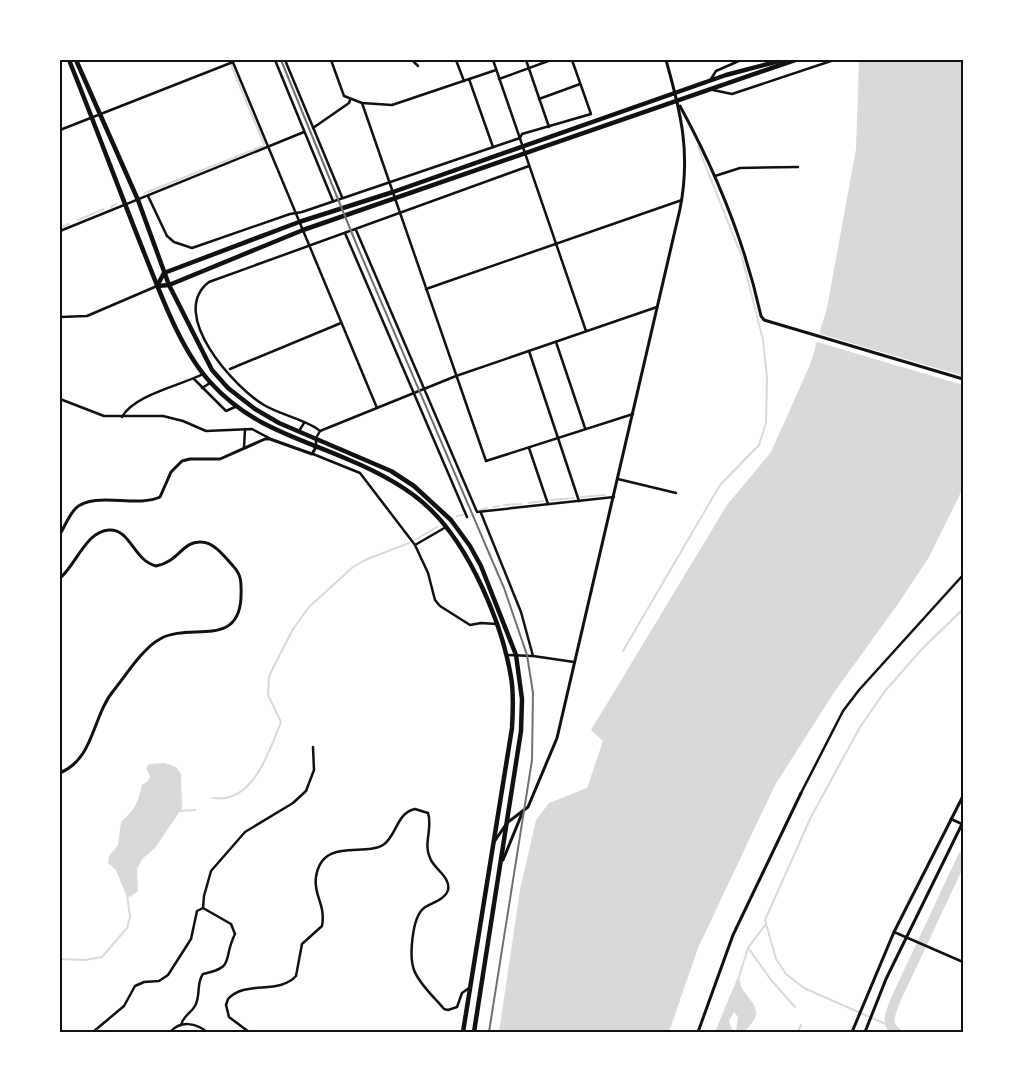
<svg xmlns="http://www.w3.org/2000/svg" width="1023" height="1092" viewBox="0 0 1023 1092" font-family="'Sofia Sans Condensed',sans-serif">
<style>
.water{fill:#d9d9d9}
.pier{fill:#fff}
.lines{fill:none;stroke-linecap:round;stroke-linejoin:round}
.stream{stroke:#d9d9d9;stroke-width:2}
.river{stroke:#d9d9d9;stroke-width:10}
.minor{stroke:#111;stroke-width:2.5}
.tertiary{stroke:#111;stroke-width:3}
.trunk{stroke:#111;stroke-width:4.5}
.rail{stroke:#707070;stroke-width:2}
.neatline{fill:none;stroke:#111;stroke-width:2}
</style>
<rect width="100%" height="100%" fill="#fff"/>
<g class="water">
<path d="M 859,60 L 963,60 L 963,488 L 929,557 L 898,604 L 835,691 L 775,785 L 698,948 L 669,1032 L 499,1032 L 520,890 L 536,820 L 549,803 L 587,788 L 603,741 L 591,730 L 727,505 L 771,452 L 810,365 L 827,308 L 856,149 Z"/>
<path d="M 165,763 L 176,767 L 181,774 L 182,808 L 155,848 L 142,859 L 137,869 L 138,891 L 130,897 L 126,895 L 116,870 L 108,863 L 109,856 L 118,845 L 121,822 C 135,810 138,802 142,785 L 148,781 L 150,776 L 146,768 L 149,764 Z"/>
<path d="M 737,979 L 740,980 C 739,994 763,1004 754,1020 C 752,1024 747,1028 744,1032 L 736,1032 L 738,1017 L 734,1012 L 729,1021 L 733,1032 L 715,1032 Z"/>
</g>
<path class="pier" d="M 817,333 L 963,376 L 963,385 L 814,341 Z"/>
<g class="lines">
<g class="stream">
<path d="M 145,193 L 263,146 L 264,144 L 229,60"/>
<path d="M 111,207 L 116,204"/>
<path d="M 78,220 L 104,209"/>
<path d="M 60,228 L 69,224"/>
<path d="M 581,497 L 605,495"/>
<path d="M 551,500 L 574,498"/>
<path d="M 529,503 L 543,501"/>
<path d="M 504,505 L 521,504"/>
<path d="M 493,507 L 499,506"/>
<path d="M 480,510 L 487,508"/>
<path d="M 457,516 L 463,515"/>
<path d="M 415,540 L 437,527"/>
<path d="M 623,651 L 720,485 L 759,445 L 766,423 L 767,377 L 763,340 L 742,257 L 698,147"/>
<path d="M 213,798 C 253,804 269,752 281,722 L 268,695 L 269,676 L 293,629 L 309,607 L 353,567 L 365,560 L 409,543"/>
<path d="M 179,811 L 195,810"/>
<path d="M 749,949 L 771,980 L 795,1007"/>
<path d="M 60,959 L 85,960 L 102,957 L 127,928 L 130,917 L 127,894"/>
<path d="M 738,980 L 748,948 L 765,925"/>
<path d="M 890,1026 L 804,988 L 786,974 L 776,959 L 765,920 L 811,817 L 860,727 L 885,691 L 922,649 L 963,609"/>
<path d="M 798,1032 L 801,1025"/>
</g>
<path class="river" d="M 896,1032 C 884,1024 892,1010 896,999 L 963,856"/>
<g class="minor">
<path d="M 232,60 L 377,408"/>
<path d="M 275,60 L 333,201"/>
<path d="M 285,60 L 342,197"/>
<path d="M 331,60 L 344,96 L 362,103 L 392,105 L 496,70"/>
<path d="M 412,60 L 418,66"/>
<path d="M 456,60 L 464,81"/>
<path d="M 493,60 L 586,331"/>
<path d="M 526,60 L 549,127"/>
<path d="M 469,79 L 493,147"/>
<path d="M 499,79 L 551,60"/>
<path d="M 711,79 L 716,71 L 741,60"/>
<path d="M 713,90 L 732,94 L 834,60"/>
<path d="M 539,99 L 580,84"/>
<path d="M 362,103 L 486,461 L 633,414"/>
<path d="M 313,128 L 349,103 L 350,100"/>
<path d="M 60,130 L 233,62"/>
<path d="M 529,166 L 209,282 C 167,314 235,388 264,405 C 278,414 310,421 320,431 L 456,376 L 657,307"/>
<path d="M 715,176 L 740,168 L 798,167"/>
<path d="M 148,196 L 167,236 L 174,242 L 192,248 L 290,214 L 302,212 L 520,138 L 522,134 L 591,114 L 572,60"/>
<path d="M 356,230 L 477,512 L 614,497"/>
<path d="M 60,231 L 304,132"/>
<path d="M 345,233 L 467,517"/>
<path d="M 426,289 L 682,200"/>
<path d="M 60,317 L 87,316 L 157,286"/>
<path d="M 556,342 L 585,428"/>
<path d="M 529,351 L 579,501"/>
<path d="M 230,369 L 341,323"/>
<path d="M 194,379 L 226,411 L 235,407"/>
<path d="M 202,388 L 210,383"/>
<path d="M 60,399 L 104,416 L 163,416 L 183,421 L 206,431 L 252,429 L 269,438"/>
<path d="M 122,417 C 133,395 182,385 203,374"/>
<path d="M 299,431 L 304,423"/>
<path d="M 316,445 L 316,438 L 320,431"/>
<path d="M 244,448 L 245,429"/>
<path d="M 529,448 L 548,504"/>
<path d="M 313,454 L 360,473 L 415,545 L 428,573 L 435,600 L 440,606 L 470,625 L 481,623 L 496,624"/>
<path d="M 618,479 L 676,493"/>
<path d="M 481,513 L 521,612 L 533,656"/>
<path d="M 415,545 L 446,527"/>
<path d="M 507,655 L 533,656 L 574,662"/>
<path d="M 801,793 L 843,711 L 859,690 L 963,575"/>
<path d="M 203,908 L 204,896 L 211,871 L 245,832 L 293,803 L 306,791 L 314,770 L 313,747"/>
<path d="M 894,932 L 963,962"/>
<path d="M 181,1025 C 183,1016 191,1013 195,1006 C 201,995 196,983 203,974 C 236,967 222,960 235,934 L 231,924 L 203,908"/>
<path d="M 93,1032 L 124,1006 L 135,986 L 144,982 L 159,981 L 168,975 L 191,939 L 197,911 L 203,908"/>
<path d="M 170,1032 C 181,1020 196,1023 207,1032"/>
<path d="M 249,1032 L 229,1017 L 226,1005 L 228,999 C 245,980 279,995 296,976 L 302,944 L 322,926 C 326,904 313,895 316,877 C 322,837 364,857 383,845 C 397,836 396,813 415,809 L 428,813 C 433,828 423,844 430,858 C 434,869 451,877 448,890 C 445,900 431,903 424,908 C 412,917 409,956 414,970 C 419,984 435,998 444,1009 L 448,1010 L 457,1007 L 462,993 L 469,988"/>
</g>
<g class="tertiary">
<path d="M 680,106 C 716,172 745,243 761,316 L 764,320 L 963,379"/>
<path d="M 60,534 C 65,526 69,515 76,508 C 94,491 137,508 160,497 L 171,472 L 182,461 L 190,459 L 220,459 L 265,439 L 270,439 L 312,454 L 316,447"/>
<path d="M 60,578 C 76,565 86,531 109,530 C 131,529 133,560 156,566 C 179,562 182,541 201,542 C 214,542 225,557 233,566 C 243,576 241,586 241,598 C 238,649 189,622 160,639 C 143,648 126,675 114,690 C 92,716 95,758 60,773"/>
<path d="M 951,819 L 962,824"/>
<path d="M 494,842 L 507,823 L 528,807 L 557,738 L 680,209 C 691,153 681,113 666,60"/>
<path d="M 503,860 L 523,811"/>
<path d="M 698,1032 L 733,935 L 801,793"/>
<path d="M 852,1032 L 894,932 L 963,796"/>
<path d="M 865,1032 L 886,979 L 963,822"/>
</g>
<g class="trunk">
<path d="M 69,60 C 95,124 119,190 145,255 C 161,295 181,351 211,383 C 250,426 296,437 347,459 C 376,471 408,487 431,510 C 470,548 502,623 511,677 C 514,693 513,711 512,728 L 463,1032"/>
<path d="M 76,60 L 138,200 L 169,285 L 212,370 L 228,388 L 255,409 L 279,423 L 391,471 L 414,486 L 451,520 L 470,546 L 481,566 L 516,655 L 522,699 L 521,731 L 474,1032"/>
<path d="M 157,286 L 169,285 L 303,230 L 795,60"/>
<path d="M 157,286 L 164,273 L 299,222 L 393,192 L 726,75 L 783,60"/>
</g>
<path class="rail" d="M 281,60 L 358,248 L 504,588 L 527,655 L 533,693 L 532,760 L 489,1032"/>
</g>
<rect width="1023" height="1092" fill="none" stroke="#ffffff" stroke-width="122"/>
<rect x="61" y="61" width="901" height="970" class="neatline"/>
</svg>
